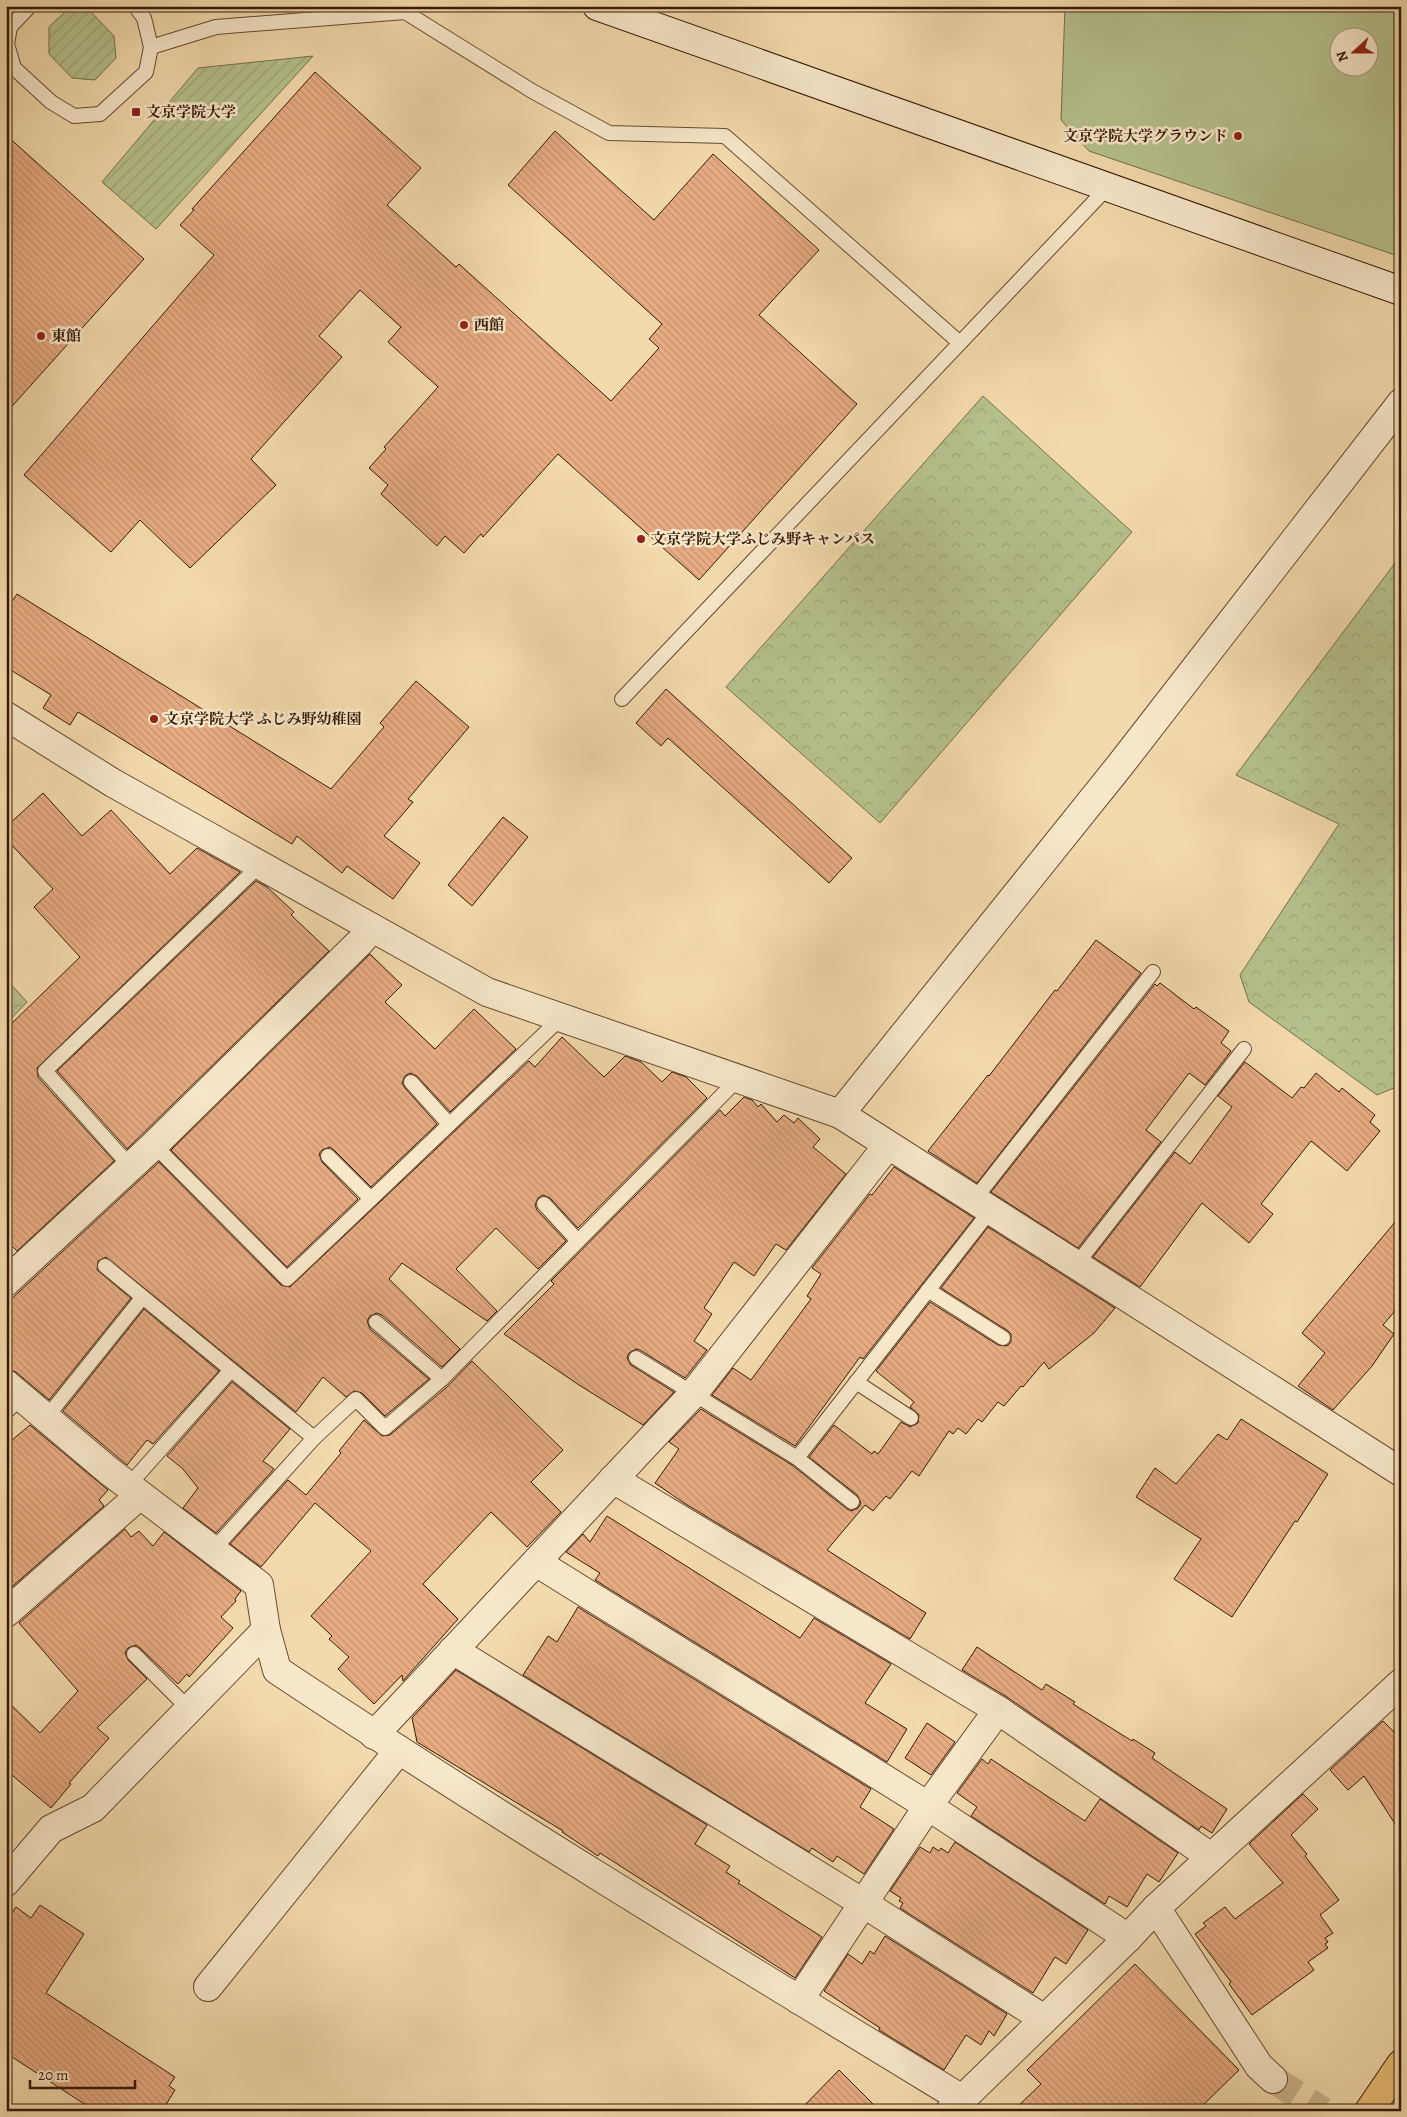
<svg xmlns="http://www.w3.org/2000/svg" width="1407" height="2117" viewBox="0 0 1407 2117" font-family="Alegreya,'Noto Serif JP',serif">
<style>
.grass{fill:#b5c18e;stroke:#766e4b;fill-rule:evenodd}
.forest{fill:url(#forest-crowns);stroke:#766e4b}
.garden{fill:url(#garden-furrows);stroke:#766e4b}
.building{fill:url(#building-back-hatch);stroke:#371a08}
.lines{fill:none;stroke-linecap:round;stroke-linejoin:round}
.street-tunnel{stroke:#cdb48b;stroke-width:28;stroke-dasharray:28 14;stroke-linecap:butt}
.lane-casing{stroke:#664a31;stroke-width:16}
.street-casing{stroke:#664a31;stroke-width:30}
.secondary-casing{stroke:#371a08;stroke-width:30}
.highway-casing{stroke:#371a08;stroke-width:30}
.lane{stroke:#f7e7c9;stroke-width:14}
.street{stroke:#f7e7c9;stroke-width:28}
.secondary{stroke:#f7e7c9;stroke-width:28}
.highway{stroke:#eabd76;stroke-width:28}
.poi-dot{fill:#8f2418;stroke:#f7e7c9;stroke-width:2}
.labels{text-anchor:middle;stroke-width:5;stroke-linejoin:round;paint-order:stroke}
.poi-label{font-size:15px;font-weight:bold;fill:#371a08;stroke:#f7e7c9;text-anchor:start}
</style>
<defs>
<pattern id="forest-crowns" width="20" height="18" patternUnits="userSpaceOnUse" patternTransform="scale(1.25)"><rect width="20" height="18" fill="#b5c18e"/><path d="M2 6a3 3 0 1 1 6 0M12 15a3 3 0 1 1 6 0" fill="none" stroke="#9ca579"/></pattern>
<pattern id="garden-furrows" width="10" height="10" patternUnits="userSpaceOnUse" patternTransform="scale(1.25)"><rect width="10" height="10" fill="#b5c18e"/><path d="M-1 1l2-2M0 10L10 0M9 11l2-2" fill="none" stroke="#9ca579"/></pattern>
<pattern id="building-back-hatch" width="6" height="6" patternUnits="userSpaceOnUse" patternTransform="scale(1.25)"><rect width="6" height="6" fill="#e7ac82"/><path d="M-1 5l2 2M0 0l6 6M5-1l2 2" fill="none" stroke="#c7936f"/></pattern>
</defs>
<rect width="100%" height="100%" fill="#f3daac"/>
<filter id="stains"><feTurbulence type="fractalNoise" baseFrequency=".004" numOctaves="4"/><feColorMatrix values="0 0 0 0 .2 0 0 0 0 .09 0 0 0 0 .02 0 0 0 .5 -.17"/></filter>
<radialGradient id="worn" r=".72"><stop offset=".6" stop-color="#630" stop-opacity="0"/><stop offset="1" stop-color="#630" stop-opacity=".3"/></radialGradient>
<path class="grass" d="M 1065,6 L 1401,6 L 1401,257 L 1089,151 L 1061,120 ZM 1340,38 L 1370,38 L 1370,68 L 1340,68 Z"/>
<g class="forest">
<path d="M 983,396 L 1132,532 L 880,823 L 726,687 Z"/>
<path d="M 1401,555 L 1401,1085 L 1377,1095 L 1249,1002 L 1240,975 L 1339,824 L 1236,775 Z"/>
<path d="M 6,979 L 27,1002 L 6,1024 Z"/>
</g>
<g class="garden">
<path d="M 68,9 L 90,11 L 114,36 L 116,58 L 95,80 L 72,78 L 49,54 L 49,27 Z"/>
<path d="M 313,56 L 156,229 L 102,182 L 198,68 Z"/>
</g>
<g class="building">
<path d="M 315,72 L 421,168 L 387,205 L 456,267 L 459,264 L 611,401 L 659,348 L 649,339 L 662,324 L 508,185 L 555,131 L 654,220 L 713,154 L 819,250 L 759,315 L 857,404 L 699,580 L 558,454 L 483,537 L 481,534 L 464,553 L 445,536 L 437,546 L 381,494 L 388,485 L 369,468 L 386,449 L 384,447 L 438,387 L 388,342 L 401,327 L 360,290 L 319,336 L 342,357 L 251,459 L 276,485 L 190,568 L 140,520 L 111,552 L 24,475 L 214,255 L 180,225 L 194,210 L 192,209 Z"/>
<path d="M 6,135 L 144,259 L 6,413 Z"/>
<path d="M 17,594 L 331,789 L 384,727 L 380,723 L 416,681 L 469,727 L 408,799 L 413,802 L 384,836 L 420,863 L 393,899 L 347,866 L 342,873 L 297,836 L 292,844 L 78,712 L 70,725 L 43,708 L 51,695 L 6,667 L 6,610 Z"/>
<path d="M 666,689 L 852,858 L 829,883 L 668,738 L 661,746 L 636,723 Z"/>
<path d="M 43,793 L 82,836 L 111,810 L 170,874 L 197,848 L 240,872 L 37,1068 L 38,1077 L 114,1161 L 17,1251 L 6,1240 L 6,1029 L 80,957 L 34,907 L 53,889 L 6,839 L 6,827 Z"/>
<path d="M 503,817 L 528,837 L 472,906 L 448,885 Z"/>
<path d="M 256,881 L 267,887 L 294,912 L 291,915 L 329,951 L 127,1149 L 57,1071 Z"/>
<path d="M 1096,940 L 1141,973 L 977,1183 L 928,1151 L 988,1075 L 989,1076 L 1055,990 L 1057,991 Z"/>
<path d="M 370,954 L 402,985 L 385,1002 L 435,1049 L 474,1009 L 516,1049 L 450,1112 L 417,1076 L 410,1073 L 405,1076 L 402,1083 L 405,1088 L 437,1124 L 371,1187 L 334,1150 L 330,1147 L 322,1150 L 319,1154 L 322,1162 L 358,1199 L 287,1267 L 171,1150 Z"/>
<path d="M 1160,983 L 1194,1009 L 1196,1007 L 1229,1031 L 1221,1043 L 1231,1051 L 1205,1085 L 1189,1073 L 1146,1130 L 1161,1142 L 1078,1248 L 991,1192 L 1155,984 L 1157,986 Z"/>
<path d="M 562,1037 L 604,1077 L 625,1056 L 641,1062 L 662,1082 L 672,1072 L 686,1077 L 707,1098 L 578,1228 L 550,1198 L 543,1195 L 538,1198 L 535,1205 L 537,1210 L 566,1241 L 538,1269 L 496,1228 L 456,1269 L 497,1311 L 487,1321 L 402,1263 L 389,1279 L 460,1349 L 442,1367 L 382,1315 L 377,1313 L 370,1316 L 367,1321 L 370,1329 L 429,1379 L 385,1416 L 362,1393 L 354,1391 L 346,1397 L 323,1377 L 296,1412 L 106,1257 L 98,1261 L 97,1270 L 131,1298 L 49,1400 L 16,1372 L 6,1369 L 6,1304 L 159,1162 L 281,1285 L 290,1287 L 529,1061 L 535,1067 Z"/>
<path d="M 1245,1062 L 1292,1098 L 1301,1087 L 1304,1088 L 1316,1073 L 1339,1092 L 1342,1088 L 1375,1115 L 1370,1122 L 1380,1131 L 1347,1171 L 1311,1141 L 1261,1204 L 1273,1214 L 1249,1243 L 1202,1203 L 1140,1287 L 1093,1257 L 1175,1152 L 1190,1164 L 1232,1107 L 1218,1096 Z"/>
<path d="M 744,1097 L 752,1100 L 758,1107 L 761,1104 L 777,1122 L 784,1115 L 794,1123 L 798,1118 L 820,1139 L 813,1147 L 846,1174 L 786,1250 L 776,1244 L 754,1276 L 734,1262 L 704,1308 L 712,1314 L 694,1341 L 707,1350 L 685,1378 L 640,1350 L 636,1349 L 629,1353 L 627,1358 L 631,1365 L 674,1392 L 643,1425 L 579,1385 L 504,1334 L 554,1284 L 551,1281 L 720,1110 L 725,1116 Z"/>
<path d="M 894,1167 L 974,1218 L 863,1359 L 860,1357 L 795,1446 L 712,1395 L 733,1368 L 751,1380 L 811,1299 L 807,1296 L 821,1274 L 812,1268 L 870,1194 L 872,1195 Z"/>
<path d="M 1401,1215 L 1401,1304 L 1383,1325 L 1394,1334 L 1372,1366 L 1333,1410 L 1298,1386 L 1325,1353 L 1302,1333 Z"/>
<path d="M 988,1227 L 1115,1308 L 1094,1333 L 1049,1369 L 1044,1362 L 1023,1387 L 1021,1386 L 1004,1406 L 998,1402 L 982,1422 L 978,1419 L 966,1434 L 958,1428 L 953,1434 L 949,1431 L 919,1476 L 912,1471 L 890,1499 L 886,1496 L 873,1511 L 865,1505 L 827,1550 L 926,1613 L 910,1639 L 684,1503 L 655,1483 L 679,1449 L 669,1442 L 701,1409 L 792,1465 L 847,1509 L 851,1511 L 858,1508 L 861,1503 L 857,1495 L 809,1457 L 834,1425 L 872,1454 L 874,1451 L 878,1454 L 901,1422 L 910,1427 L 918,1423 L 919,1415 L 910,1407 L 914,1402 L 876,1371 L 930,1302 L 998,1345 L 1007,1346 L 1011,1342 L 1011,1334 L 1008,1331 L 941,1288 Z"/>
<path d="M 144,1309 L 219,1371 L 153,1444 L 147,1440 L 127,1465 L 63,1411 Z"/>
<path d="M 472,1361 L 563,1450 L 531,1482 L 561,1512 L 527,1547 L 491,1512 L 423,1584 L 458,1619 L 403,1681 L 402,1675 L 374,1704 L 338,1669 L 349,1657 L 329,1639 L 332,1636 L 311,1616 L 371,1551 L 315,1503 L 261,1567 L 230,1544 L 288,1480 L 306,1495 L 341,1453 L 339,1451 L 364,1420 L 382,1436 L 390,1435 L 448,1386 Z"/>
<path d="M 232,1382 L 290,1429 L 263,1461 L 274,1469 L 216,1533 L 183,1508 L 198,1488 L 183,1469 L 167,1456 Z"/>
<path d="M 1241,1419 L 1328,1474 L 1297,1522 L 1295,1521 L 1232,1617 L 1174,1579 L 1201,1539 L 1136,1497 L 1155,1468 L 1176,1484 L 1218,1434 L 1227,1440 Z"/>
<path d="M 30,1425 L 108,1490 L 99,1500 L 104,1506 L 6,1592 L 6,1445 Z"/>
<path d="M 607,1516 L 800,1638 L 814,1618 L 891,1664 L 865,1703 L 907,1729 L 887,1762 L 595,1580 L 600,1573 L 566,1552 L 583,1534 L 590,1542 Z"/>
<path d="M 125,1529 L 131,1537 L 139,1531 L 153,1546 L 164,1532 L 241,1591 L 235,1599 L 236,1601 L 221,1617 L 233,1628 L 189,1677 L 187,1674 L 178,1684 L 140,1648 L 136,1645 L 128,1648 L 125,1652 L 128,1660 L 147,1679 L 97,1728 L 109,1738 L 69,1783 L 71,1784 L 51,1808 L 6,1770 L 6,1700 L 40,1733 L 78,1691 L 19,1623 Z"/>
<path d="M 578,1607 L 871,1789 L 860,1807 L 894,1829 L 864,1874 L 837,1856 L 833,1862 L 812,1848 L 809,1852 L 523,1675 L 548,1636 L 557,1642 Z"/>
<path d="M 977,1647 L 1042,1690 L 1046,1684 L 1075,1702 L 1073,1704 L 1132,1741 L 1133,1739 L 1155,1753 L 1152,1758 L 1227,1809 L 1212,1833 L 1201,1826 L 1199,1830 L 1007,1697 L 962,1670 Z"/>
<path d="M 456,1670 L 707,1825 L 695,1844 L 730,1866 L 726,1872 L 740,1881 L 738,1883 L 822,1937 L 795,1978 L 600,1853 L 598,1856 L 562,1832 L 563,1831 L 417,1742 L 412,1718 Z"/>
<path d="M 1383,1721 L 1401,1739 L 1401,1833 L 1364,1776 L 1348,1790 L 1330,1770 Z"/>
<path d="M 927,1723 L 955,1742 L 931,1775 L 905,1758 Z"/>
<path d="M 982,1759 L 988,1764 L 991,1759 L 1085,1821 L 1100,1799 L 1178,1853 L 1159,1882 L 1147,1874 L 1127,1907 L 1109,1896 L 1105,1904 L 971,1816 L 977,1807 L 957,1793 Z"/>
<path d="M 1303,1794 L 1318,1809 L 1291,1835 L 1307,1854 L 1305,1856 L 1339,1900 L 1320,1915 L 1333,1933 L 1325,1938 L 1328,1942 L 1325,1944 L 1328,1948 L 1308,1962 L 1314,1970 L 1252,2015 L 1229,1984 L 1231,1982 L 1195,1934 L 1206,1926 L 1203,1923 L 1225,1907 L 1235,1919 L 1283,1883 L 1249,1844 Z"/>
<path d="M 955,1842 L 1088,1930 L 1066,1964 L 1055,1957 L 1033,1993 L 900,1908 L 903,1903 L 899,1901 L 901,1898 L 890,1891 L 920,1847 L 930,1853 L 933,1847 L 939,1851 L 941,1848 L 948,1853 Z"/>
<path d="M 40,1905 L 84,1934 L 46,1993 L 175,2077 L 169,2086 L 175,2090 L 162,2111 L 95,2111 L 6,2053 L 6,1922 L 16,1907 L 31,1918 Z"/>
<path d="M 885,1936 L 1007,2014 L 994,2036 L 989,2031 L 981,2045 L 966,2035 L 944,2070 L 879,2030 L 880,2028 L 824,1991 L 848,1954 L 862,1964 L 870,1951 L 874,1954 Z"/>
<path d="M 1135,1964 L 1239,2070 L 1197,2111 L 1013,2111 L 1041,2084 L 1027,2070 Z"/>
<path d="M 839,2070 L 880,2111 L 799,2111 Z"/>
</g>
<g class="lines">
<path class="street-tunnel" d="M 1273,2079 L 1323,2111"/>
<defs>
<g id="lane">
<path d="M 30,6 L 10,27 L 7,44 L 14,68 L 51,102 L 74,116 L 100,114 L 146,72 L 151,47 L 144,18 L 135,6"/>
<path d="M 151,47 L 216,27 L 405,12 L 532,91 L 609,133 L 725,136 L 960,343"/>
<path d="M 622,699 L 1108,187"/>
<path d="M 411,1082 L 449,1124"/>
<path d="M 154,1145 L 287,1279 L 561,1018"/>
<path d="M 328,1156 L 371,1199"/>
<path d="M 130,1166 L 45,1071 L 260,865"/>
<path d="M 974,1200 L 1153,972"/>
<path d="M 544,1204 L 578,1241"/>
<path d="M 1076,1265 L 1244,1049"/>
<path d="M 105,1266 L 314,1438"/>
<path d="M 928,1290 L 1003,1338"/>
<path d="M 376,1322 L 442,1379"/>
<path d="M 636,1358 L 797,1458 L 852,1502"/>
<path d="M 856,1382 L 911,1418"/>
<path d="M 6,1412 L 22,1397"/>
<path d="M 46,1418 L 142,1298"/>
<path d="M 797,1458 L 990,1211"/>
<path d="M 129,1485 L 231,1370"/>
<path d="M 213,1550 L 314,1438 L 356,1399 L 385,1428 L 442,1379 L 738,1079"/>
<path d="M 134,1654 L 189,1709"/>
</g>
<g id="street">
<path d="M 6,716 L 113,783 L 487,992 L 840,1114 L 1401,1472"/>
<path d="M 840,1114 L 1121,764 L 1401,403"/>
<path d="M 6,1282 L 154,1145 L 361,941 L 372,928"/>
<path d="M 6,1384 L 109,1471 L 259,1585 L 266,1630 L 277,1670 C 501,1819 732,1959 962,2099"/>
<path d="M 613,1479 L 998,1710 L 1211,1857"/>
<path d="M 536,1562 L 928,1806 L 1128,1938"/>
<path d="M 6,1613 L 140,1495"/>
<path d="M 453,1650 L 863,1903 L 1044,2019"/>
<path d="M 374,1735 L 693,1394 L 888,1145"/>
<path d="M 6,1882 L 51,1829 L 93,1808 L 266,1630"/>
<path d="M 1156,1908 L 1259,2066 L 1273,2079"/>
<path d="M 208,1987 L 399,1750"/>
<path d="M 799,2000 L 928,1806 L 998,1710"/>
<path d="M 950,2111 L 1128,1938 L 1156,1908 L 1401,1683"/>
</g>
<path id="secondary" d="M 597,6 L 1401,291"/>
<path id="highway" d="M 1369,2111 L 1401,2064"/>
</defs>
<use href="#lane" class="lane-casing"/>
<use href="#street" class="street-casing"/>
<use href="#secondary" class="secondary-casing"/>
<use href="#highway" class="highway-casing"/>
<use href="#lane" class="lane"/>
<use href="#street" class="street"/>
<use href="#secondary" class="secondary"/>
<use href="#highway" class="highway"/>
</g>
<g class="poi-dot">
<rect x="131" y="107" width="10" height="10" rx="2.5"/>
<circle cx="1238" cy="136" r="5"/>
<circle cx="464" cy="325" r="5"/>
<circle cx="41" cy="336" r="5"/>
<circle cx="641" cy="539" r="5"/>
<circle cx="154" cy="719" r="5"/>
</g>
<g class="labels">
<g class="poi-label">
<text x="146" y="117">文京学院大学</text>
<text x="1228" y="141" text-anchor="end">文京学院大学グラウンド</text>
<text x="474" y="330">西館</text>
<text x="51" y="341">東館</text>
<text x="651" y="544">文京学院大学ふじみ野キャンパス</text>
<text x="164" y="724">文京学院大学 ふじみ野幼稚園</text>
</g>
</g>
<rect width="1407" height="2117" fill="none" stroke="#f3daac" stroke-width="25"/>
<rect x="8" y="8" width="1392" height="2102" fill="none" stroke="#371a08" stroke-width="2.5"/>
<rect x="12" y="12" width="1382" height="2092" fill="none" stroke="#371a08"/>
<g transform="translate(1354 52) rotate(249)"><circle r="24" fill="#f7e7c9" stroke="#aa957c"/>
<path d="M0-4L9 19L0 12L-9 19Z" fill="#8f2418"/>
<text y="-8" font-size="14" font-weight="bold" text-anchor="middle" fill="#371a08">N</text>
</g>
<path d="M30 2080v8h105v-8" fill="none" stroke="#371a08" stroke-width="2.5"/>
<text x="38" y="2080" font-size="15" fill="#371a08" stroke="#f7e7c9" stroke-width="4" paint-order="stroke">20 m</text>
<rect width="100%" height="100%" filter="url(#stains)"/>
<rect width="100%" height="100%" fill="url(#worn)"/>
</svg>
